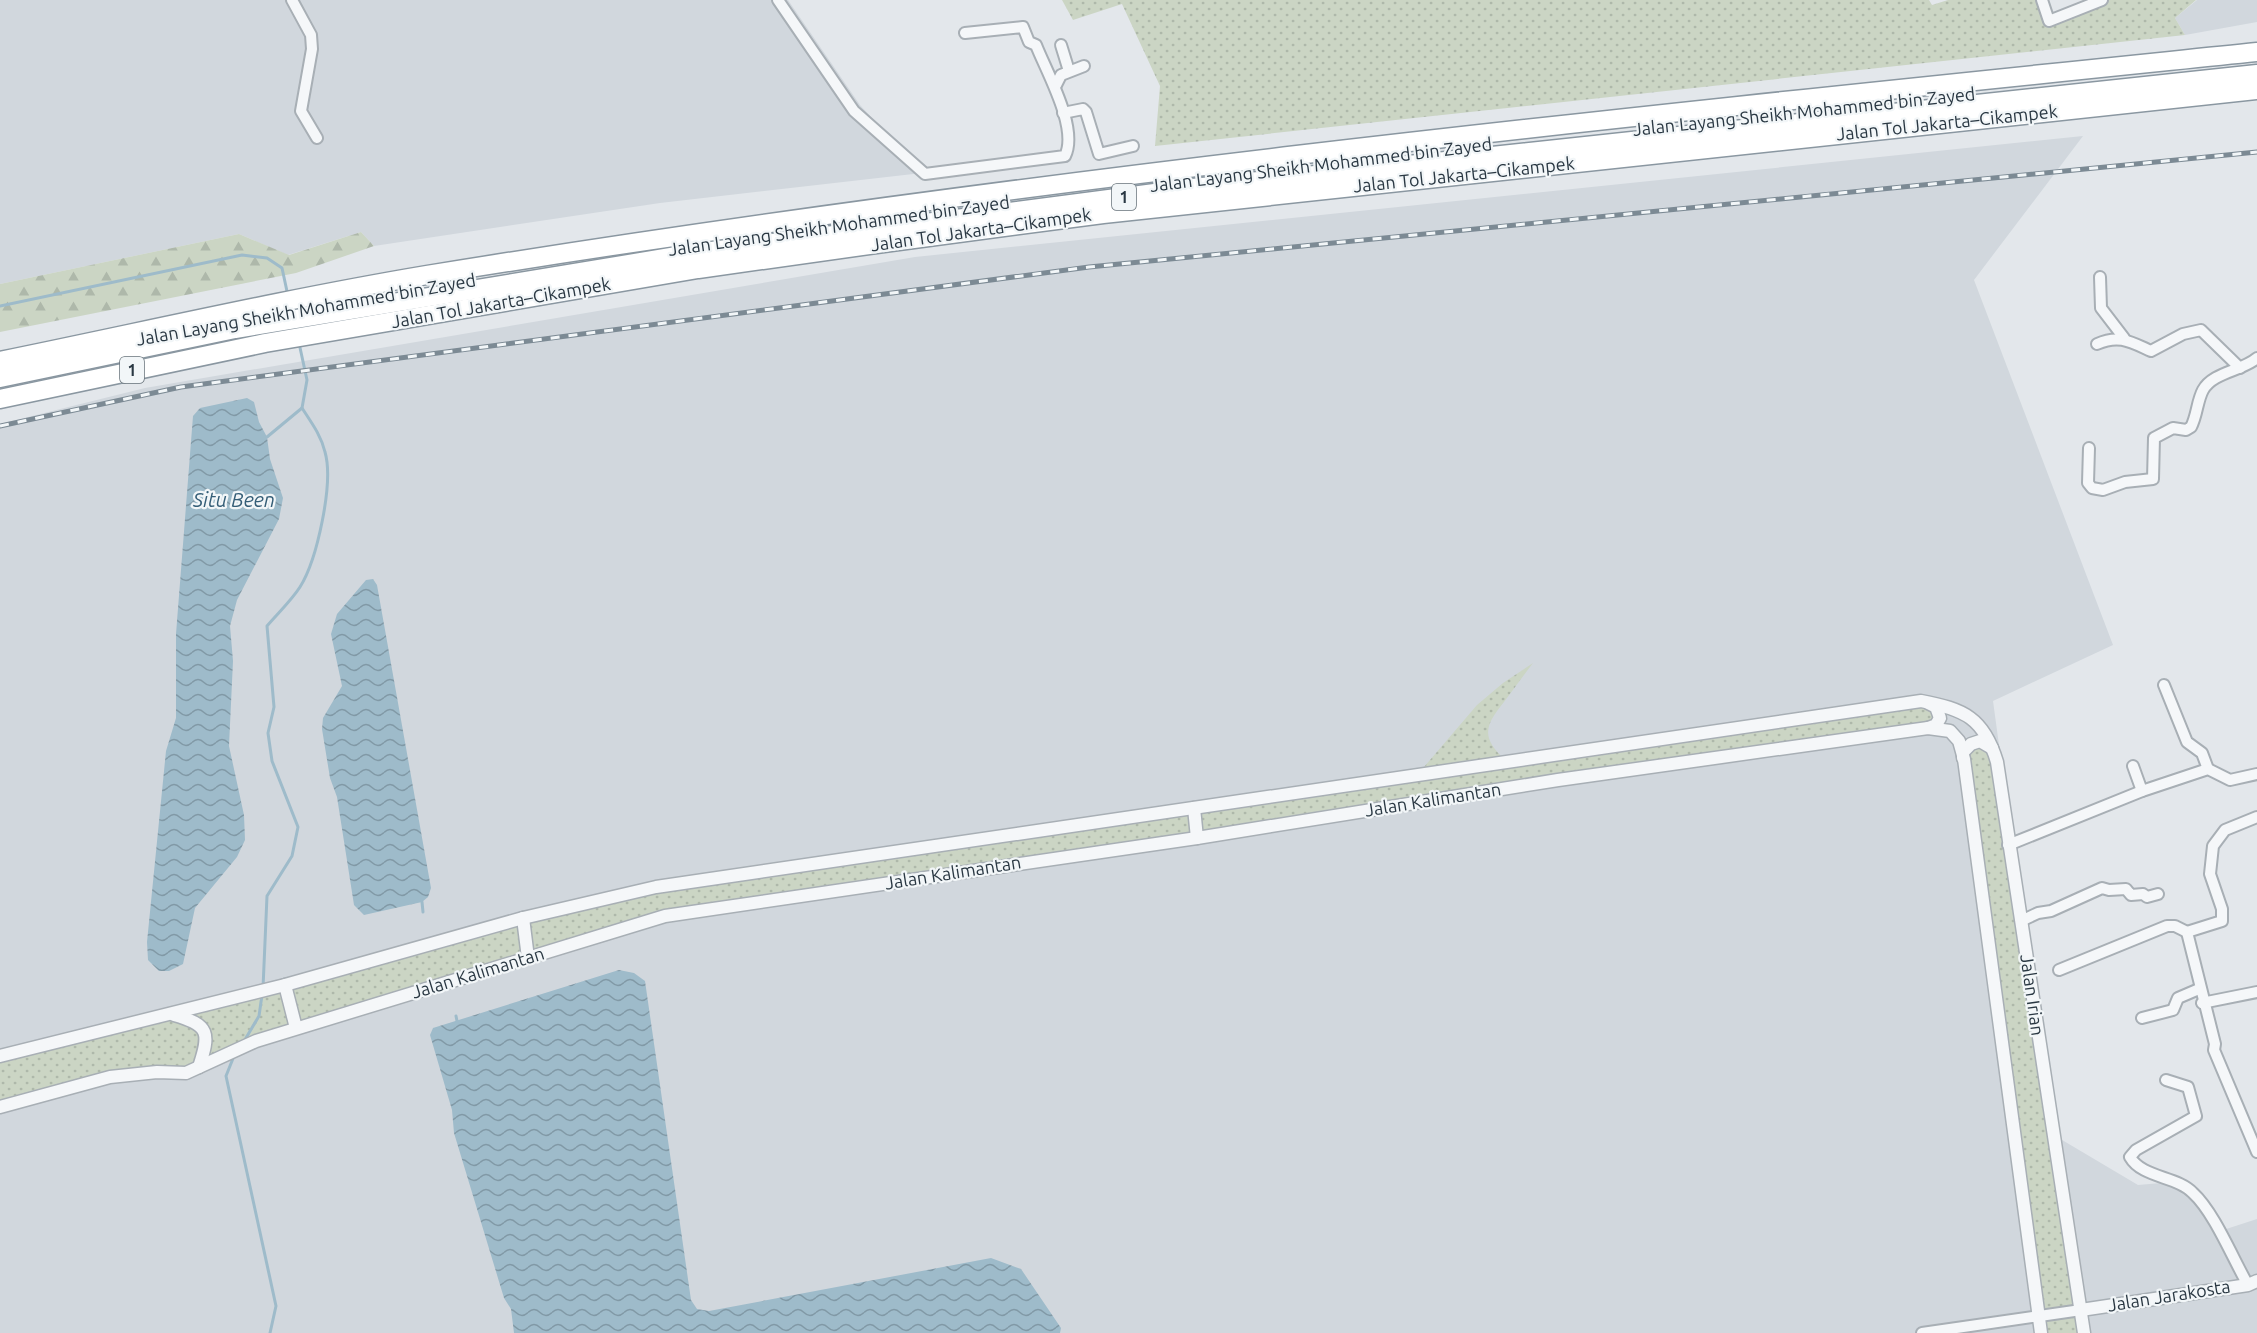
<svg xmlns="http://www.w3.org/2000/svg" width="2257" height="1333" viewBox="0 0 2257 1333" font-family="Ubuntu,sans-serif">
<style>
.built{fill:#d1d7dd}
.grass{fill:url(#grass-dots)}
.forest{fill:url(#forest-firs)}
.water{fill:url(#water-waves)}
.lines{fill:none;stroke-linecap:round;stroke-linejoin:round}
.stream{stroke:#9ebbca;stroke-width:3}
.minor-casing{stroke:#a8afb5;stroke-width:14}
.tertiary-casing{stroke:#a8afb5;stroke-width:15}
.motorway-casing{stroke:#8a97a1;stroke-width:21}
.minor{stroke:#f5f7f9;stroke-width:10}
.tertiary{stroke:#f5f7f9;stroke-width:12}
.motorway{stroke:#fff;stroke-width:18}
.rail-casing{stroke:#7c8a94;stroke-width:5}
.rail{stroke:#f2f6f8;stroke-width:3;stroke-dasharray:9;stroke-linecap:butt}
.labels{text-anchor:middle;stroke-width:4.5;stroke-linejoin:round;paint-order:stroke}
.shield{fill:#f2f6f8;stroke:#667179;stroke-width:1.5}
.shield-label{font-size:16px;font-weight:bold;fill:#2a3843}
.street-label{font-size:18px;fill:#2a3843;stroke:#f2f6f8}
.water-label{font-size:20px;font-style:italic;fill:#355e77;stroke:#f2f6f8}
</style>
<defs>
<pattern id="grass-dots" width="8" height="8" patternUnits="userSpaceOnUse" patternTransform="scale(1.5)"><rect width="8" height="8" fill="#cbd5c4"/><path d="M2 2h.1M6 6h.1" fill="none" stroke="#aeb8aa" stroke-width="1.8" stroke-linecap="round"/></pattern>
<pattern id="forest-firs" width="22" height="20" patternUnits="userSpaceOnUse" patternTransform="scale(1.5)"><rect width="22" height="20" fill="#cbd5c4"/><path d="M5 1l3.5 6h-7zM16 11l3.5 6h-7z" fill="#aeb8aa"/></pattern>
<pattern id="water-waves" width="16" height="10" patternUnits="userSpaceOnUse" patternTransform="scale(1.5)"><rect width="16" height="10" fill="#9ebbca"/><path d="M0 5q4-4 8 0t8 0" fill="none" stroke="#8199a6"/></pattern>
</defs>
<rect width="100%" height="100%" fill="#e3e7eb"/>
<g class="built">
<path d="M 0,0 L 788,0 L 860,105 L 922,173 L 660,203 L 374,246 L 361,232 L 288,255 L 239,234 L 0,284 Z"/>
<path d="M 2197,0 L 2257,0 L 2257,22 L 2185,35 L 2175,18 Z"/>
<path d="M 2083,136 L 1974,280 L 2113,645 L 1993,701 L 2052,1134 L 2138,1185 L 2185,1181 L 2217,1232 L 2257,1219 L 2257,1333 L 0,1333 L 0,424 L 145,388 L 915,257 Z"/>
</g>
<g class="grass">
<path d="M 1062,0 L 1929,0 L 1932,5 L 1948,0 L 2037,0 L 2045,19 L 2091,0 L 2196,0 L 2175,18 L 2185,35 L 1155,146 L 1160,86 L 1122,4 L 1073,20 Z"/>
<path d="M 1533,663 C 1523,676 1514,689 1504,702 C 1484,727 1481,737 1506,761 L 1932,704 L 1938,722 L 665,916 L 296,1028 L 199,1067 L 157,1072 L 0,1107 L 0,1059 L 656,887 L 1418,774 L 1477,705 L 1503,683 Z"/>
<path d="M 1968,746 L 1992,748 L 2084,1333 L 2041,1333 L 1966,749 Z"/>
</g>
<path class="forest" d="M 361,232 L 374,246 L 296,273 L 0,332 L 0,284 L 239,234 L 289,255 Z"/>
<g class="water">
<path d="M 247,398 L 254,402 L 259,422 L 267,437 L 270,459 L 283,498 L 279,519 L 237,600 L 230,626 L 233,661 L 229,746 L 244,815 L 245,840 L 237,857 L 195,908 L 183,964 L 169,971 L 159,971 L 148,960 L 147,942 L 166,751 L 176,718 L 176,634 L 193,416 L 200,408 Z"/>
<path d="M 373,579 L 377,585 L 431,888 L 428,897 L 422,902 L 364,915 L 354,905 L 337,797 L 330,778 L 322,729 L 323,718 L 342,686 L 331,634 L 337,614 L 366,580 Z"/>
<path d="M 619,970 L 634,973 L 645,981 L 691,1300 L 697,1309 L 709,1311 L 991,1258 L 1021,1269 L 1061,1328 L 1060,1333 L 514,1333 L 511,1309 L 504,1298 L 454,1133 L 452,1110 L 430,1035 L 433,1028 Z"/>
</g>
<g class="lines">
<g class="stream">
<path d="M 0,306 L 242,255 L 267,258 L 282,268 L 288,296"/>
<path d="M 267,437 L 302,408"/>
<path d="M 422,902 L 423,912"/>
<path d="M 263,988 L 267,896 L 292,856 L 298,827 L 272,761 L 268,733 L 274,707 L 267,626 C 278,613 291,601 300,587 C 317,560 334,483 325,452 C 321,435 311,422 302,408 L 307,380 L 299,343"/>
<path d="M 456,1016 L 457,1021"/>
<path d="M 243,1043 L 259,1016 L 262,995"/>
<path d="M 234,1056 L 226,1076 L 276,1306 L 270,1333"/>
</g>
<defs>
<g id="minor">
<path d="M 292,0 L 311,35 L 312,49 L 301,111 L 317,138"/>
<path d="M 778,0 L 854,111 L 925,174 L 1065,156 C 1079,128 1046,71 1036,45 L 1029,42 L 1023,27 L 965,33"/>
<path d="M 2042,0 L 2049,21 L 2102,0"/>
<path d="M 1061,45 L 1069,71"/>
<path d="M 1056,85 L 1061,75 L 1084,66"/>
<path d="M 1063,113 L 1083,109 L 1086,112 L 1099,154 L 1133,146"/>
<path d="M 2100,277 L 2101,308 L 2124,338"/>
<path d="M 2097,344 C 2119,334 2131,342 2151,351 L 2183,334 L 2201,330 L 2240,368"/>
<path d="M 2089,448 L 2088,483 L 2092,488 L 2103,490 L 2125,482 L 2153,479 L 2154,438 L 2173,428 L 2186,430 L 2191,427 C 2197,416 2197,401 2203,390 C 2213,372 2242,371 2257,358"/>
<path d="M 2164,685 L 2187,742 L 2202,753 L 2208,769"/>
<path d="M 2133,766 L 2142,791"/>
<path d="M 2257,817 L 2225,830 L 2213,846 L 2210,874 L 2222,909 L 2222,921 L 2187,932 L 2215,1044 L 2214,1050 L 2257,1152"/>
<path d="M 2008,845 L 2142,791 L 2208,769 L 2230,780 L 2257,774"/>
<path d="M 2021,921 L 2038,913 L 2051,911 L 2102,888 L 2109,890 L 2126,889 L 2131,895 L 2143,894 L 2147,897 L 2158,894"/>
<path d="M 2059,970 L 2167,926 L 2175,926 L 2187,932"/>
<path d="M 2202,1003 L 2257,992"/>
<path d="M 2142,1018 L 2173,1010 L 2178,998 L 2199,989"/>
<path d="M 2166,1080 L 2188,1087 L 2196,1116 L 2136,1150 L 2130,1157 C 2142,1178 2177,1176 2193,1193 C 2214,1212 2233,1259 2248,1285"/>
<path d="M 1922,1333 L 2081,1310"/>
</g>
<g id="tertiary">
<path d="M 1928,728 L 1936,725 L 1940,718 L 1936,707 L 1928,703"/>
<path d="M 1963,758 L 1963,752 L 1971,744 L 1980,741 L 1992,748"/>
<path d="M 1194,808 L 1197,838"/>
<path d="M 523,918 L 528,958"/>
<path d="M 285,985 L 296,1028"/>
<path d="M 174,1015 C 210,1025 210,1033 199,1067"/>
<path d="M 0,1056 L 285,985 L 523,918 L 656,887 L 1921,701 C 1964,709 1984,718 1997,762 L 2084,1333"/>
<path d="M 0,1107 L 110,1077 L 157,1072 L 186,1073 L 256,1041 L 665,916 L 1197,838 L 1558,780 L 1928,728 L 1950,731 L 1959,741 L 1964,759 L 2041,1333"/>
<path d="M 2081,1310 L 2248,1285 L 2257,1281"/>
</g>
<g id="motorway">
<path d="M 0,361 C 142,332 284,299 427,275 C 1034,176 1645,115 2257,52"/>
<path d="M 0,378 L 235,329 L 689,254 L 1193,188 L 2257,74"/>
<path d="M 0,399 L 265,343 L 698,269 L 891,242 L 1103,214 L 2257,90"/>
</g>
</defs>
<use href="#minor" class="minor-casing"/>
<use href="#tertiary" class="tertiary-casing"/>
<use href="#motorway" class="motorway-casing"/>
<use href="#minor" class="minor"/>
<use href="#tertiary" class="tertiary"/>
<use href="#motorway" class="motorway"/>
<defs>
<path id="rail" d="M 0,426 L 181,387 L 1089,267 L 2257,152"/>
</defs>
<use href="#rail" class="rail-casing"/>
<use href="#rail" class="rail"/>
</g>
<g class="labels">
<g class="shield">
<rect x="1112" y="184" width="24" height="26" rx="4.5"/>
<rect x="120" y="357" width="24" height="26" rx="4.5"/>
</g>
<g class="shield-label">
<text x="1124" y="203">1</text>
<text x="132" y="376">1</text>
</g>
<g class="street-label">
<text transform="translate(1804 112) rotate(-6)" y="6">Jalan Layang Sheikh Mohammed bin Zayed</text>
<text transform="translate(1947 123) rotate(-6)" y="6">Jalan Tol Jakarta–Cikampek</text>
<text transform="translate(1321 165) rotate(-7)" y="6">Jalan Layang Sheikh Mohammed bin Zayed</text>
<text transform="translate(1464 175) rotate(-6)" y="6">Jalan Tol Jakarta–Cikampek</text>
<text transform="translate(839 226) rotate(-8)" y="6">Jalan Layang Sheikh Mohammed bin Zayed</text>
<text transform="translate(981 230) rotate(-8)" y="6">Jalan Tol Jakarta–Cikampek</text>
<text transform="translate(501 303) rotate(-10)" y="6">Jalan Tol Jakarta–Cikampek</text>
<text transform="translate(306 310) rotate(-10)" y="6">Jalan Layang Sheikh Mohammed bin Zayed</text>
<text transform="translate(1433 800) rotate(-9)" y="6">Jalan Kalimantan</text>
<text transform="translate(953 873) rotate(-9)" y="6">Jalan Kalimantan</text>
<text transform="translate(478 973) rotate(-17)" y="6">Jalan Kalimantan</text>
<text transform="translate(2032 995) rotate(82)" y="6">Jalan Irian</text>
<text transform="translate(2169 1296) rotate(-9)" y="6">Jalan Jarakosta</text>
</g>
<g class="water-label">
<text x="234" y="507">Situ Been</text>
</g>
</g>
</svg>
